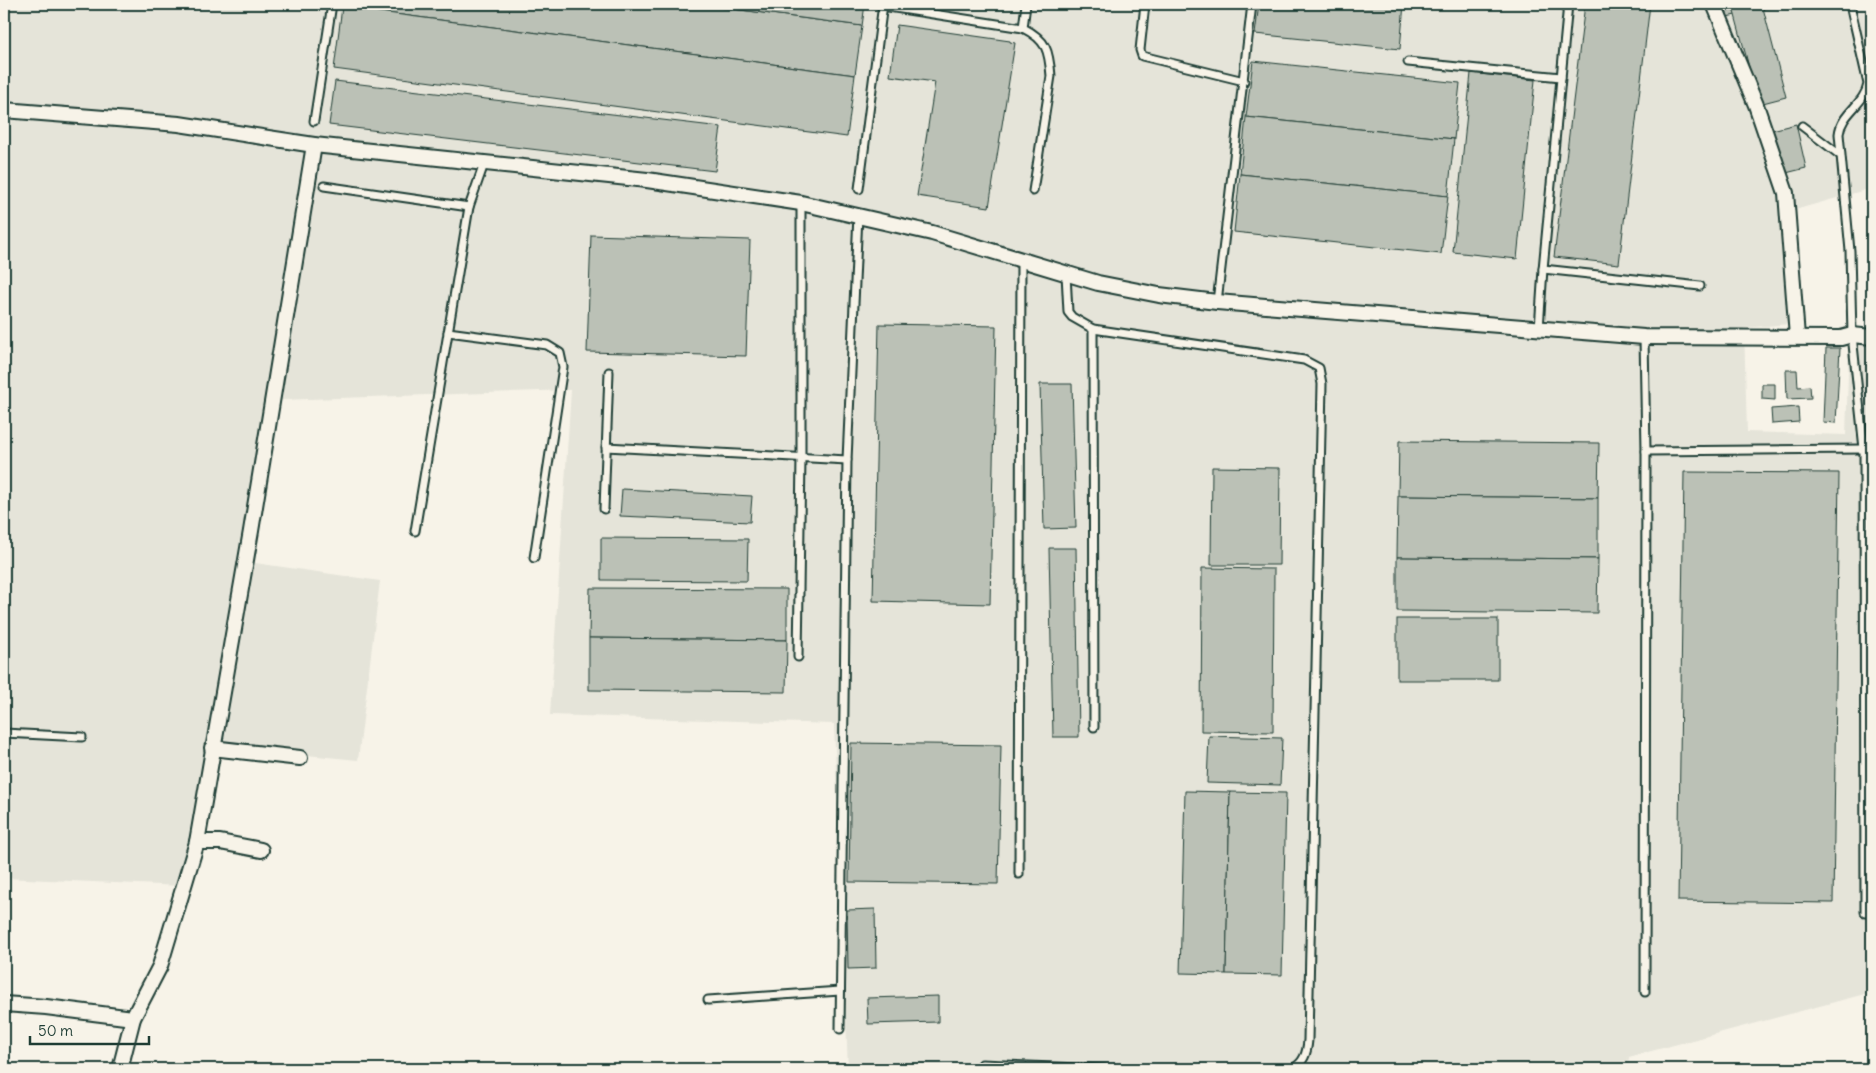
<svg xmlns="http://www.w3.org/2000/svg" width="1876" height="1073" viewBox="0 0 1876 1073" font-family="Delius,sans-serif">
<style>
.built{fill:#e5e4d9}
.building{fill:#bbc1b6;stroke:#1f3d34}
.lines{fill:none;stroke-linecap:round;stroke-linejoin:round}
.lane-casing{stroke:#1f3d34;stroke-width:11}
.street-casing{stroke:#1f3d34;stroke-width:18}
.lane{stroke:#f7f3e8;stroke-width:7}
.street{stroke:#f7f3e8;stroke-width:14}
</style>
<rect width="100%" height="100%" fill="#f7f3e8"/>
<filter id="ink" filterUnits="userSpaceOnUse"><feTurbulence type="fractalNoise" baseFrequency=".02" numOctaves="2"/><feDisplacementMap in="SourceGraphic" scale="10" xChannelSelector="R" yChannelSelector="G"/><feConvolveMatrix kernelMatrix="1 2 1 2 8 2 1 2 1" color-interpolation-filters="sRGB"/></filter>
<g filter="url(#ink)">
<path class="built" d="M 4,4 L 1872,4 L 1872,188 L 1784,213 L 1789,324 L 1744,328 L 1747,432 L 1846,435 L 1849,344 L 1854,336 L 1872,337 L 1872,992 L 1629,1057 L 1628,1069 L 848,1069 L 834,724 L 550,715 L 571,390 L 280,400 L 255,563 L 380,581 L 358,760 L 206,745 L 182,886 L 4,878 Z"/>
<g class="building">
<path d="M 343,4 L 695,4 L 862,26 L 855,75 L 342,7 Z"/>
<path d="M 695,4 L 865,4 L 862,26 Z"/>
<path d="M 1259,4 L 1404,4 L 1400,49 L 1255,34 Z"/>
<path d="M 1585,4 L 1650,4 L 1619,264 L 1554,257 Z"/>
<path d="M 1719,4 L 1786,4 L 1722,18 Z"/>
<path d="M 1732,4 L 1762,4 L 1786,97 L 1759,104 Z"/>
<path d="M 342,7 L 855,75 L 847,137 L 334,69 Z"/>
<path d="M 897,25 L 1010,41 L 1010,42 L 1015,43 L 989,207 L 917,196 L 935,82 L 890,76 Z"/>
<path d="M 1253,61 L 1460,83 L 1454,139 L 1246,117 Z"/>
<path d="M 1471,73 L 1535,80 L 1517,259 L 1453,252 Z"/>
<path d="M 335,81 L 721,127 L 715,171 L 329,125 Z"/>
<path d="M 1246,117 L 1454,139 L 1448,196 L 1240,174 Z"/>
<path d="M 1796,124 L 1806,168 L 1782,174 L 1772,130 Z"/>
<path d="M 1240,174 L 1448,196 L 1441,254 L 1234,232 Z"/>
<path d="M 591,235 L 750,240 L 746,356 L 587,352 Z"/>
<path d="M 879,324 L 996,326 L 990,604 L 873,601 Z"/>
<path d="M 1826,348 L 1840,348 L 1836,423 L 1823,422 Z"/>
<path d="M 1786,370 L 1797,370 L 1798,387 L 1810,386 L 1811,398 L 1787,399 Z"/>
<path d="M 1040,384 L 1072,384 L 1076,528 L 1044,529 Z"/>
<path d="M 1762,384 L 1775,384 L 1775,400 L 1762,399 Z"/>
<path d="M 1798,407 L 1799,422 L 1772,424 L 1771,409 Z"/>
<path d="M 1399,441 L 1599,443 L 1598,498 L 1398,496 Z"/>
<path d="M 1212,467 L 1280,468 L 1279,565 L 1211,565 Z"/>
<path d="M 1684,472 L 1839,473 L 1833,903 L 1678,901 Z"/>
<path d="M 622,489 L 752,496 L 750,522 L 620,516 Z"/>
<path d="M 1398,496 L 1598,498 L 1598,559 L 1397,557 Z"/>
<path d="M 601,538 L 748,539 L 747,581 L 601,580 Z"/>
<path d="M 1049,548 L 1076,548 L 1079,737 L 1053,737 Z"/>
<path d="M 1397,557 L 1598,559 L 1597,613 L 1397,611 Z"/>
<path d="M 1202,568 L 1274,569 L 1273,732 L 1201,731 Z"/>
<path d="M 590,588 L 787,589 L 787,640 L 589,638 Z"/>
<rect x="1397" y="619" width="101" height="61"/>
<path d="M 589,638 L 787,640 L 786,692 L 589,690 Z"/>
<path d="M 1209,736 L 1282,738 L 1280,785 L 1207,783 Z"/>
<path d="M 851,743 L 1001,745 L 998,884 L 849,882 Z"/>
<path d="M 1185,791 L 1230,792 L 1226,974 L 1180,973 Z"/>
<path d="M 1230,792 L 1286,793 L 1282,975 L 1226,974 Z"/>
<path d="M 875,909 L 876,968 L 848,969 L 847,910 Z"/>
<path d="M 938,996 L 938,1022 L 868,1024 L 867,998 Z"/>
</g>
<g class="lines">
<defs>
<g id="lane">
<path d="M 1145,4 L 1140,50 L 1142,56 L 1244,81"/>
<path d="M 882,6 L 1023,28 L 1026,4"/>
<path d="M 1851,9 L 1868,84 C 1865,104 1841,113 1839,134 L 1850,251 L 1852,335 L 1864,449 L 1865,912"/>
<path d="M 1023,28 C 1047,40 1049,51 1051,76 L 1033,191"/>
<path d="M 1408,62 L 1561,77"/>
<path d="M 314,121 L 332,4"/>
<path d="M 1802,126 L 1840,155"/>
<path d="M 324,186 L 469,207"/>
<path d="M 859,189 L 883,4"/>
<path d="M 1543,269 L 1700,286"/>
<path d="M 1066,274 L 1068,312 L 1072,317 L 1093,329 L 1304,360 L 1319,368 L 1322,384 L 1308,1040 C 1307,1053 1304,1063 1292,1069"/>
<path d="M 1217,302 L 1252,4"/>
<path d="M 1093,329 L 1094,727"/>
<path d="M 1539,329 L 1543,269 L 1568,4"/>
<path d="M 448,332 L 547,345 L 560,353 L 563,367 L 534,558"/>
<path d="M 1644,337 L 1646,451 L 1645,992"/>
<path d="M 606,447 L 847,460"/>
<path d="M 1646,451 L 1864,449"/>
<path d="M 604,509 L 609,372"/>
<path d="M 415,531 L 469,207 L 484,164"/>
<path d="M 798,657 L 801,458 L 801,203"/>
<path d="M 4,733 L 82,737"/>
<path d="M 1019,874 L 1021,259"/>
<path d="M 708,1000 L 840,991"/>
<path d="M 840,1029 L 847,460 L 858,215"/>
<path d="M 982,1064 L 1105,1069"/>
</g>
<g id="street">
<path d="M 1714,4 L 1756,105 L 1786,193 L 1797,337"/>
<path d="M 4,110 L 179,124 L 314,145 L 647,180 L 801,203 L 932,233 L 1098,283 L 1159,295 L 1217,302 L 1644,337 L 1841,338 L 1852,335 L 1872,337"/>
<path d="M 212,748 L 300,758"/>
<path d="M 197,842 L 251,531 L 314,145"/>
<path d="M 4,1004 L 46,1007 L 133,1018"/>
<path d="M 120,1069 L 133,1018 L 160,966 L 197,842 L 220,842 L 261,850"/>
</g>
</defs>
<use href="#lane" class="lane-casing"/>
<use href="#street" class="street-casing"/>
<use href="#lane" class="lane"/>
<use href="#street" class="street"/>
</g>
</g>
<rect width="1876" height="1073" fill="none" stroke="#f7f3e8" stroke-width="20"/>
<rect x="10" y="10" width="1856" height="1053" fill="none" stroke="#1f3d34" stroke-width="2" filter="url(#ink)"/>
<path d="M30 1036v8h119v-8" fill="none" stroke="#1f3d34" stroke-width="2.5"/>
<text x="38" y="1036" font-size="15" fill="#1f3d34" stroke="#f7f3e8" stroke-width="4" paint-order="stroke">50 m</text>
</svg>
